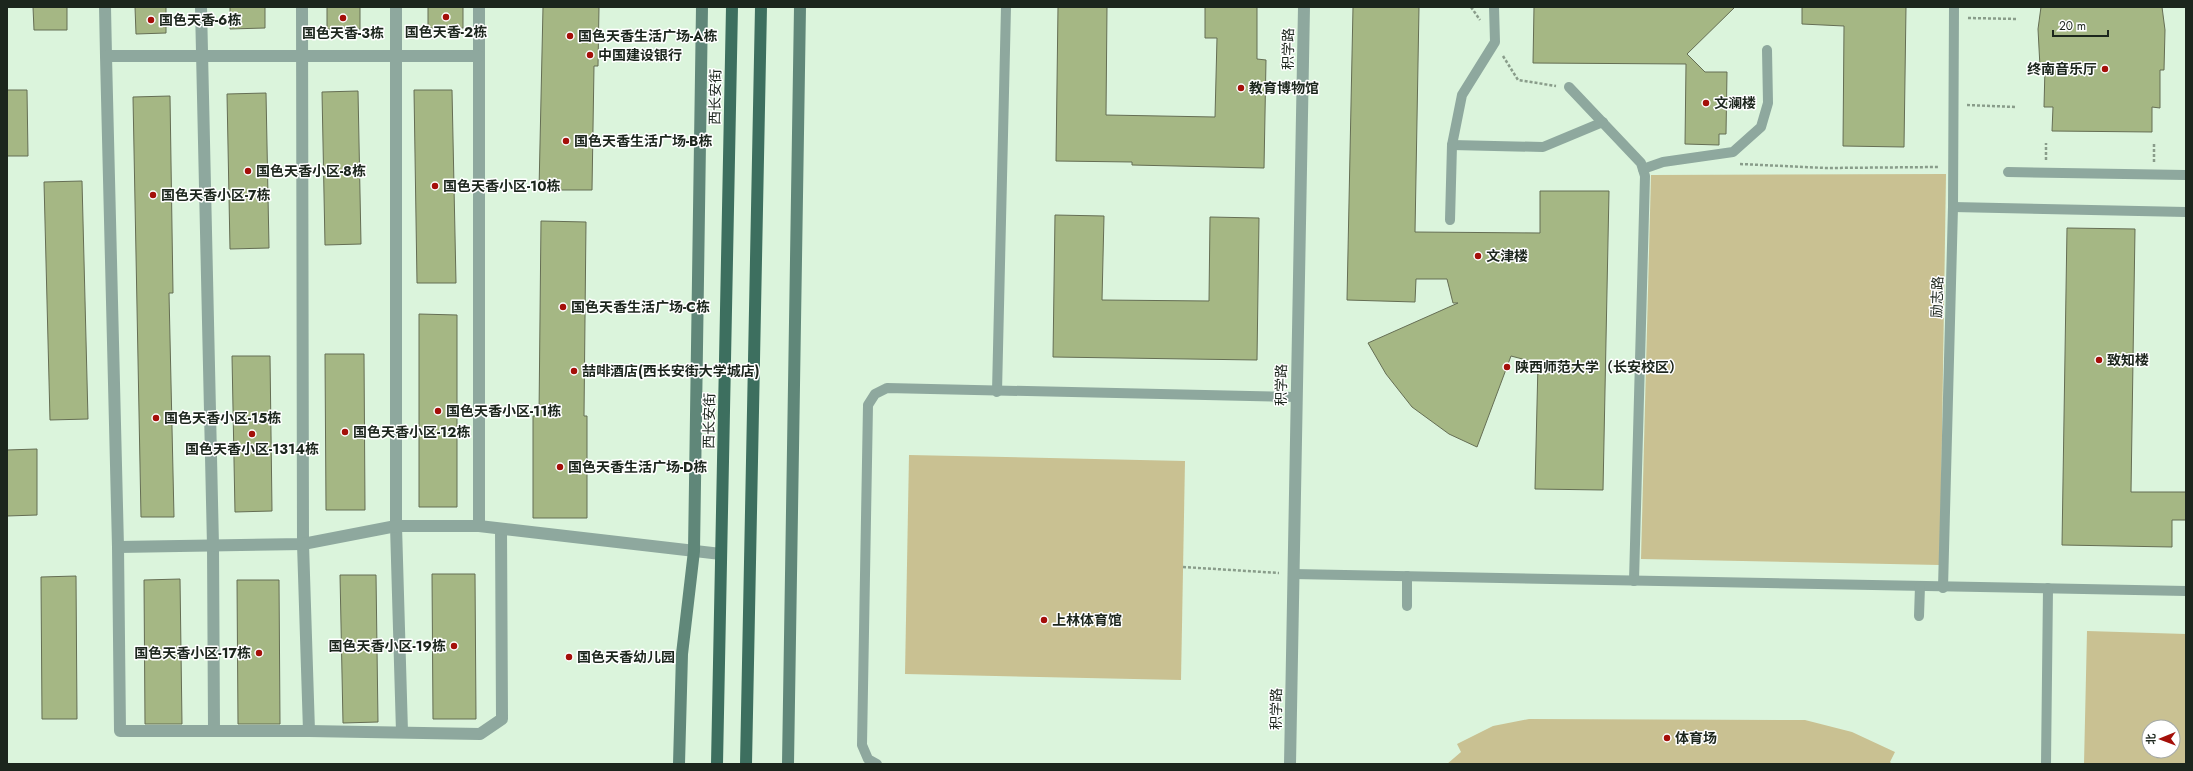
<svg xmlns="http://www.w3.org/2000/svg" width="2193" height="771" viewBox="0 0 2193 771" font-family="Jost,'Noto Sans SC',sans-serif">
<style>
.green{fill:#c9c192;fill-rule:evenodd}
.building{fill:#a5b784;stroke:#656e54}
.lines{fill:none;stroke-linecap:round;stroke-linejoin:round}
.path{stroke:#899c8a;stroke-width:2.5;stroke-dasharray:3 2;stroke-linecap:butt}
.lane{stroke:#8ea89e;stroke-width:10}
.street{stroke:#8ea89e;stroke-width:12}
.secondary{stroke:#608779;stroke-width:12}
.primary{stroke:#3d6f5f;stroke-width:12}
.poi-dot{fill:#a40f09;stroke:#fff;stroke-width:1.5}
.labels{text-anchor:middle;stroke-width:3;stroke-linejoin:round;paint-order:stroke}
.poi-label{font-size:14px;font-weight:bold;fill:#1c261d;stroke:#fff;text-anchor:start}
.street-label{font-size:14px;fill:#1c261d;stroke:#fff}
</style>
<rect width="100%" height="100%" fill="#dbf4dc"/>
<g class="green">
<path d="M 1946,174 L 1940,565 L 1641,559 L 1651,175 Z"/>
<path d="M 909,455 L 1185,461 L 1181,680 L 905,674 Z"/>
<path d="M 2087,631 L 2186,634 L 2186,764 L 2084,764 ZM 2149,727 L 2173,727 L 2173,751 L 2149,751 Z"/>
<path d="M 1529,719 L 1805,720 L 1852,732 L 1895,752 L 1890,762 L 1892,764 L 1447,764 L 1461,752 L 1457,744 L 1493,726 Z"/>
</g>
<g class="building">
<path d="M 33,7 L 67,7 L 67,30 L 34,30 Z"/>
<path d="M 135,7 L 166,7 L 166,33 L 136,34 Z"/>
<path d="M 230,7 L 265,7 L 265,28 L 230,29 Z"/>
<rect x="327" y="7" width="33" height="22"/>
<rect x="428" y="7" width="35" height="21"/>
<path d="M 543,7 L 599,7 L 598,66 L 594,66 L 592,190 L 539,190 Z"/>
<path d="M 1058,7 L 1107,7 L 1106,115 L 1215,117 L 1217,38 L 1205,38 L 1205,7 L 1257,7 L 1257,59 L 1266,60 L 1264,168 L 1132,165 L 1132,162 L 1056,161 Z"/>
<path d="M 1353,7 L 1419,7 L 1415,232 L 1540,233 L 1540,191 L 1609,191 L 1603,490 L 1535,489 L 1538,363 L 1511,356 L 1477,447 L 1449,434 L 1412,407 L 1386,374 L 1368,343 L 1458,303 L 1453,303 L 1447,279 L 1416,279 L 1415,302 L 1347,300 Z"/>
<path d="M 1534,7 L 1735,7 L 1687,54 L 1705,72 L 1727,72 L 1726,134 L 1719,134 L 1719,145 L 1685,144 L 1686,64 L 1533,63 Z"/>
<path d="M 1802,7 L 1906,7 L 1904,147 L 1843,146 L 1844,26 L 1802,24 Z"/>
<path d="M 2041,7 L 2162,7 L 2165,30 L 2164,70 L 2160,70 L 2160,108 L 2152,107 L 2152,132 L 2052,131 L 2053,107 L 2044,107 L 2045,67 L 2040,67 L 2038,29 Z"/>
<path d="M 7,90 L 27,90 L 28,156 L 7,156 Z"/>
<path d="M 414,90 L 452,90 L 456,283 L 417,283 Z"/>
<path d="M 358,91 L 361,244 L 325,245 L 322,92 Z"/>
<path d="M 266,93 L 269,248 L 230,249 L 227,94 Z"/>
<path d="M 170,96 L 173,293 L 169,293 L 174,517 L 141,517 L 133,97 Z"/>
<path d="M 82,181 L 88,419 L 50,420 L 44,182 Z"/>
<path d="M 1055,215 L 1104,216 L 1102,300 L 1209,301 L 1210,217 L 1259,218 L 1257,360 L 1053,357 Z"/>
<path d="M 541,221 L 586,222 L 584,416 L 587,416 L 587,518 L 533,518 L 533,416 L 539,416 Z"/>
<path d="M 2067,228 L 2135,229 L 2131,492 L 2186,492 L 2186,520 L 2172,520 L 2172,547 L 2062,545 Z"/>
<path d="M 419,314 L 457,315 L 457,507 L 419,507 Z"/>
<path d="M 325,354 L 364,354 L 365,510 L 326,510 Z"/>
<path d="M 232,356 L 270,356 L 272,511 L 235,512 Z"/>
<path d="M 37,449 L 37,515 L 7,516 L 7,450 Z"/>
<path d="M 432,574 L 475,574 L 476,719 L 433,719 Z"/>
<path d="M 340,575 L 376,575 L 378,722 L 343,723 Z"/>
<path d="M 76,576 L 77,719 L 42,719 L 41,577 Z"/>
<path d="M 180,579 L 182,724 L 145,724 L 144,580 Z"/>
<path d="M 237,580 L 279,580 L 280,724 L 238,724 Z"/>
</g>
<g class="lines">
<g class="path">
<path d="M 1471,7 L 1480,20"/>
<path d="M 1968,18 L 2018,19"/>
<path d="M 1503,56 L 1518,80 L 1556,86"/>
<path d="M 1967,105 L 2015,107"/>
<path d="M 2046,160 L 2046,143"/>
<path d="M 2154,162 L 2154,144"/>
<path d="M 1740,164 L 1826,168 L 1939,167"/>
<path d="M 1183,567 L 1279,573"/>
</g>
<g class="lane">
<path d="M 1569,87 L 1641,163 L 1645,176 L 1634,581"/>
<path d="M 1452,145 L 1543,147 L 1603,122"/>
<path d="M 1643,169 L 1663,162 L 1733,152 L 1761,127 L 1768,103 L 1767,50"/>
<path d="M 2008,172 L 2186,175"/>
<path d="M 1953,207 L 2186,212"/>
<path d="M 1450,220 L 1452,145 L 1462,95 L 1495,42 L 1494,7"/>
<path d="M 997,392 L 1006,7"/>
<path d="M 1293,574 L 2186,591"/>
<path d="M 1943,588 L 1953,207 L 1954,7"/>
<path d="M 1407,606 L 1407,576"/>
<path d="M 1919,616 L 1920,586"/>
<path d="M 877,764 L 868,759 L 862,745 L 868,405 L 875,394 L 887,388 L 1296,397"/>
<path d="M 2046,764 L 2048,588"/>
</g>
<g class="street">
<path d="M 105,7 L 106,56"/>
<path d="M 201,7 L 213,546 L 214,730"/>
<path d="M 302,7 L 303,544 L 309,731"/>
<path d="M 396,7 L 396,526 L 402,732"/>
<path d="M 479,7 L 479,526"/>
<path d="M 478,56 L 106,56 L 118,547 L 120,731 L 309,731 L 480,734 L 502,719 L 501,529"/>
<path d="M 118,547 L 303,544 L 396,526 L 479,526 L 721,554"/>
<path d="M 1290,764 L 1304,7"/>
</g>
<g class="secondary">
<path d="M 679,764 L 682,654 L 694,551 L 702,7"/>
<path d="M 788,764 L 800,7"/>
</g>
<g class="primary">
<path d="M 717,764 L 732,7"/>
<path d="M 746,764 L 761,7"/>
</g>
</g>
<g class="poi-dot">
<circle cx="446" cy="17" r="4"/>
<circle cx="343" cy="18" r="4"/>
<circle cx="151" cy="20" r="4"/>
<circle cx="570" cy="36" r="4"/>
<circle cx="590" cy="55" r="4"/>
<circle cx="2105" cy="69" r="4"/>
<circle cx="1241" cy="88" r="4"/>
<circle cx="1706" cy="103" r="4"/>
<circle cx="566" cy="141" r="4"/>
<circle cx="248" cy="171" r="4"/>
<circle cx="435" cy="186" r="4"/>
<circle cx="153" cy="195" r="4"/>
<circle cx="1478" cy="256" r="4"/>
<circle cx="563" cy="307" r="4"/>
<circle cx="2099" cy="360" r="4"/>
<circle cx="1507" cy="367" r="4"/>
<circle cx="574" cy="371" r="4"/>
<circle cx="438" cy="411" r="4"/>
<circle cx="156" cy="418" r="4"/>
<circle cx="345" cy="432" r="4"/>
<circle cx="252" cy="434" r="4"/>
<circle cx="560" cy="467" r="4"/>
<circle cx="1044" cy="620" r="4"/>
<circle cx="454" cy="646" r="4"/>
<circle cx="259" cy="653" r="4"/>
<circle cx="569" cy="657" r="4"/>
<circle cx="1667" cy="738" r="4"/>
</g>
<g class="labels">
<g class="poi-label">
<text x="159" y="25">国色天香-6栋</text>
<text x="446" y="37" text-anchor="middle">国色天香-2栋</text>
<text x="343" y="38" text-anchor="middle">国色天香-3栋</text>
<text x="578" y="41">国色天香生活广场-A栋</text>
<text x="598" y="60">中国建设银行</text>
<text x="2097" y="74" text-anchor="end">终南音乐厅</text>
<text x="1249" y="93">教育博物馆</text>
<text x="1714" y="108">文澜楼</text>
<text x="574" y="146">国色天香生活广场-B栋</text>
<text x="256" y="176">国色天香小区-8栋</text>
<text x="443" y="191">国色天香小区-10栋</text>
<text x="161" y="200">国色天香小区-7栋</text>
<text x="1486" y="261">文津楼</text>
<text x="571" y="312">国色天香生活广场-C栋</text>
<text x="2107" y="365">致知楼</text>
<text x="1515" y="372">陕西师范大学（长安校区）</text>
<text x="582" y="376">喆啡酒店(西长安街大学城店)</text>
<text x="446" y="416">国色天香小区-11栋</text>
<text x="164" y="423">国色天香小区-15栋</text>
<text x="353" y="437">国色天香小区-12栋</text>
<text x="252" y="454" text-anchor="middle">国色天香小区-1314栋</text>
<text x="568" y="472">国色天香生活广场-D栋</text>
<text x="1052" y="625">上林体育馆</text>
<text x="446" y="651" text-anchor="end">国色天香小区-19栋</text>
<text x="251" y="658" text-anchor="end">国色天香小区-17栋</text>
<text x="577" y="662">国色天香幼儿园</text>
<text x="1675" y="743">体育场</text>
</g>
<g class="street-label">
<text transform="translate(1288 49) rotate(-89)" y="5">积学路</text>
<text transform="translate(715 97) rotate(-89)" y="5">西长安街</text>
<text transform="translate(1937 297) rotate(-88)" y="5">励志路</text>
<text transform="translate(1281 385) rotate(-89)" y="5">积学路</text>
<text transform="translate(709 421) rotate(-89)" y="5">西长安街</text>
<text transform="translate(1276 709) rotate(-89)" y="5">积学路</text>
</g>
</g>
<rect width="2193" height="771" fill="none" stroke="#1c261d" stroke-width="16"/>
<g transform="translate(2161 739) rotate(269)"><circle r="19" fill="#ffffff" stroke="#a4a8a5"/>
<path d="M0-3L7 15L0 10L-7 15Z" fill="#a40f09"/>
<text y="-6" font-size="11" font-weight="bold" text-anchor="middle" fill="#1c261d">北</text>
</g>
<path d="M2053 30v6h55v-6" fill="none" stroke="#1c261d" stroke-width="2"/>
<text x="2059" y="30" font-size="12" fill="#1c261d" stroke="#ffffff" stroke-width="3" paint-order="stroke">20 m</text>
</svg>
